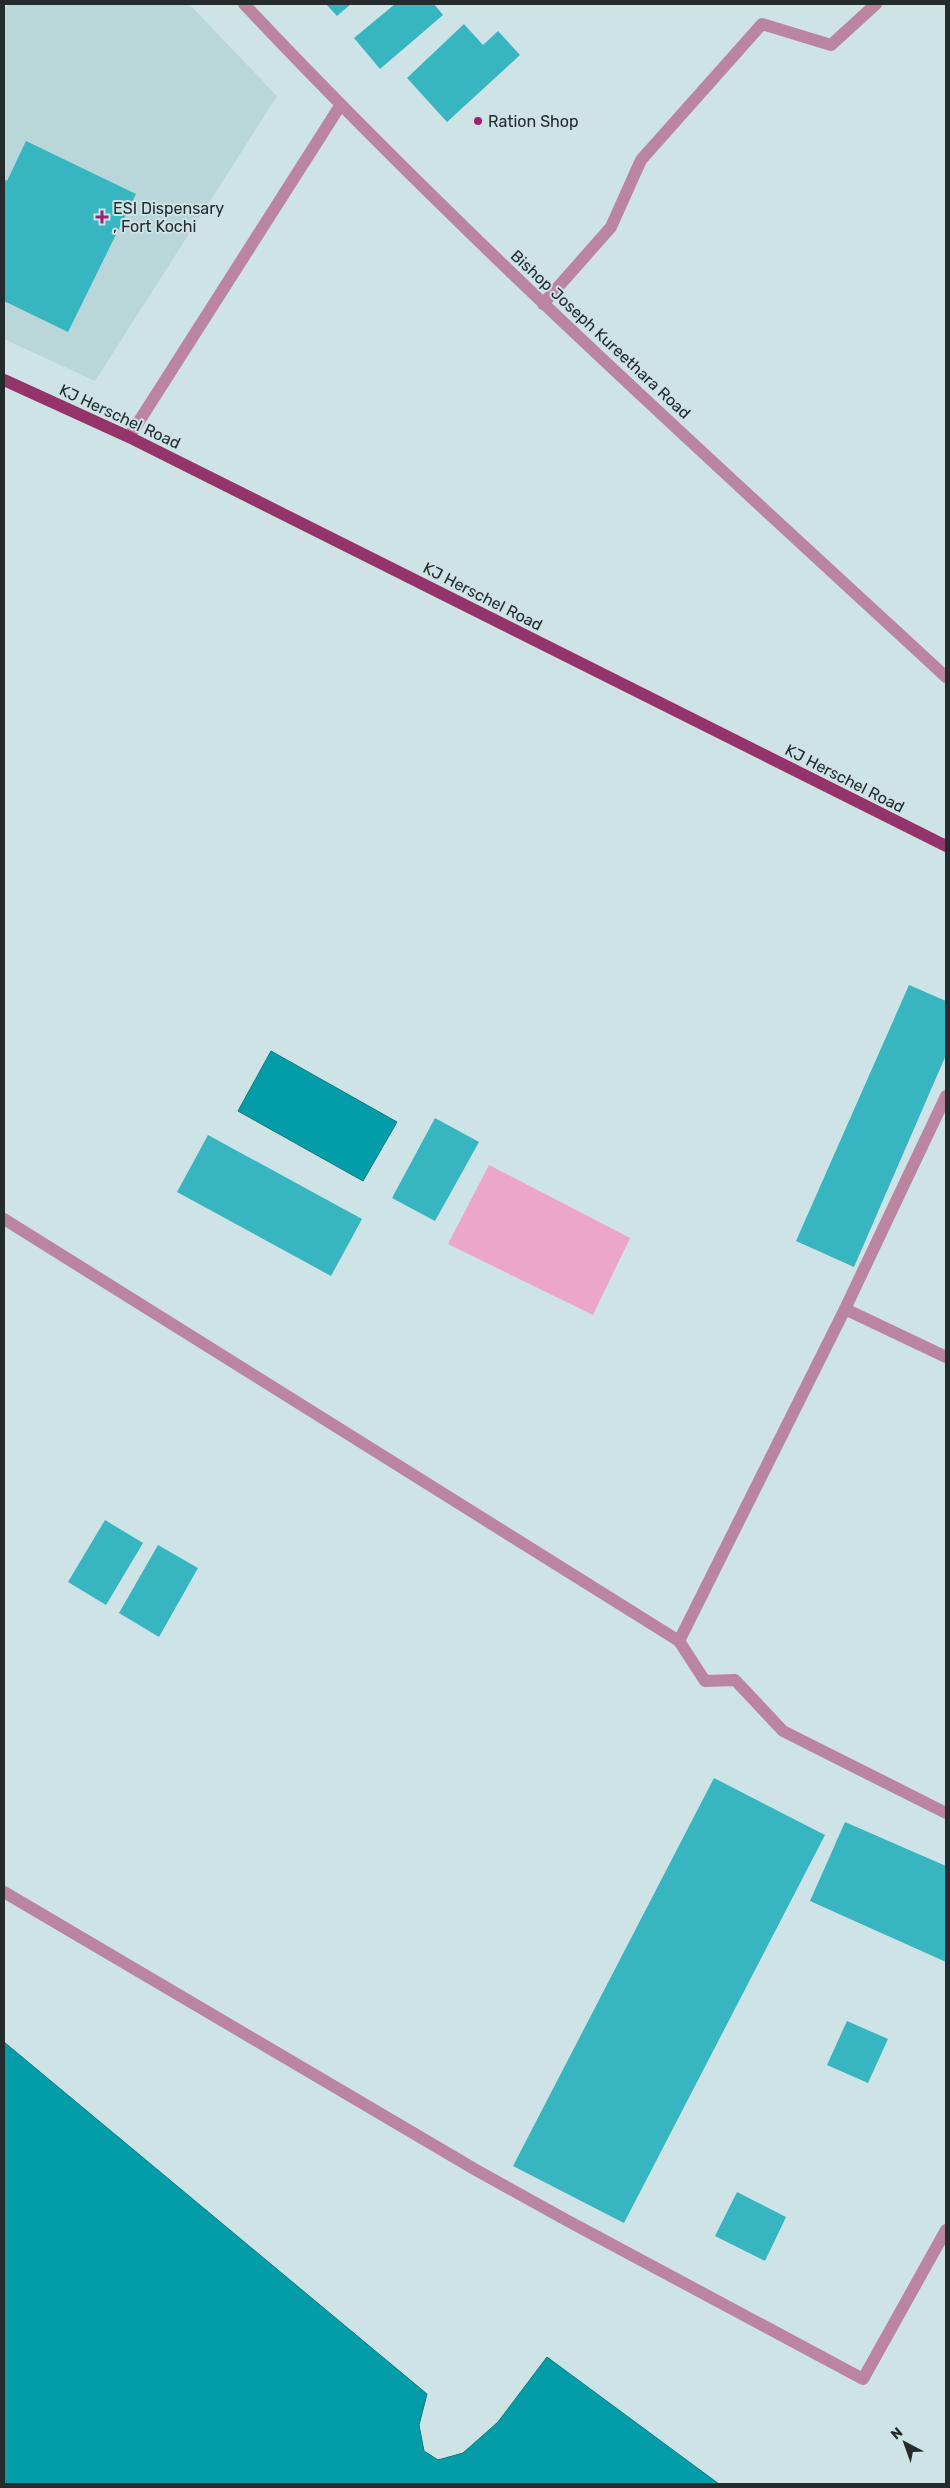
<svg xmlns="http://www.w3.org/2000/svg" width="950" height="2488" viewBox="0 0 950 2488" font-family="Rubik,sans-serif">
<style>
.built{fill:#b9d6d9}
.green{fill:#eca7c8}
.water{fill:#029da9;stroke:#0c7b84}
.building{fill:#37b6c1}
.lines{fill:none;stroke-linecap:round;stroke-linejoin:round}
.minor{stroke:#bc859f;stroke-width:12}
.major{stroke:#95346a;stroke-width:12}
.poi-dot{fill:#a2206f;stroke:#cee3e5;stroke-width:2}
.labels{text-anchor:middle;stroke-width:4;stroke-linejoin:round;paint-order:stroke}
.poi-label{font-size:16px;fill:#232b2c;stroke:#cee3e5;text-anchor:start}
.street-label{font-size:16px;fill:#232b2c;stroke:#cee3e5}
</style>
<rect width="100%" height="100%" fill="#cee3e5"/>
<path class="built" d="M 8,4 L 189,4 L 277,96 L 95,381 L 4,339 L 4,10 Z"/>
<path class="green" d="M 489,1165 L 630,1238 L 593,1315 L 448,1244 Z"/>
<g class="water">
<path d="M 271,1051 L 397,1122 L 363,1181 L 238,1111 Z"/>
<path d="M 4,2042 L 427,2394 L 419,2425 L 424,2451 L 438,2460 L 463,2453 L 498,2422 L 547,2357 L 719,2484 L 4,2484 Z"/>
</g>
<g class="building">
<path d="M 326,4 L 351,4 L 337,16 Z"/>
<path d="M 395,4 L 434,4 L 443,15 L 380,69 L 354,38 Z"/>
<path d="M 464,24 L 483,45 L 498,31 L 520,55 L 447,122 L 407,78 Z"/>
<path d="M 26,141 L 136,194 L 68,332 L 4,301 L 4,179 L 7,181 Z"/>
<path d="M 909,985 L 946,1001 L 946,1055 L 854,1267 L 796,1241 Z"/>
<path d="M 435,1118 L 479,1142 L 435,1221 L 392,1198 Z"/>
<path d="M 208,1135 L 362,1219 L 331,1276 L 177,1192 Z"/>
<path d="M 105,1520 L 143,1543 L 106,1605 L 68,1582 Z"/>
<path d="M 158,1545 L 198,1568 L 159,1637 L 119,1613 Z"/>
<path d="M 714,1778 L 825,1835 L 624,2223 L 513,2166 Z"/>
<path d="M 845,1822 L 946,1866 L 946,1962 L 810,1901 Z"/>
<path d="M 847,2021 L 888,2039 L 868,2083 L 827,2065 Z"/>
<path d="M 737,2192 L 786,2217 L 765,2261 L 715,2236 Z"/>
</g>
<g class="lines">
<g class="minor">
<path d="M 244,4 C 466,240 708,457 946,677"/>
<path d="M 543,304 L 611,227 L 641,160 L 762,24 L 831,45 L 876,4"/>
<path d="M 129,437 L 340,106"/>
<path d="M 4,1219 L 679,1641 L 845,1309 L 946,1096"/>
<path d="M 845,1309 L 946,1357"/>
<path d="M 679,1641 L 705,1681 L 735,1680 L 783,1731 L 946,1813"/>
<path d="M 4,1892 L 476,2170 L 568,2221 L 863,2379 L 946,2230"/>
</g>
<path class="major" d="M 4,380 L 129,437 L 946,846"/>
</g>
<g class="poi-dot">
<circle cx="478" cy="121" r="5"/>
<path d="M99.5 209.5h5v5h5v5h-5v5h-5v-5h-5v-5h5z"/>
</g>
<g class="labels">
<g class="poi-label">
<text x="488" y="127">Ration Shop</text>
<text x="113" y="214">ESI Dispensary<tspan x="113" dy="18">, Fort Kochi</tspan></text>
</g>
<g class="street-label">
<text transform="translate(601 334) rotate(43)" y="6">Bishop Joseph Kureethara Road</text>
<text transform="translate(120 416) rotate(25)" y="6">KJ Herschel Road</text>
<text transform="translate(483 596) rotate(27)" y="6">KJ Herschel Road</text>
<text transform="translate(845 778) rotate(27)" y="6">KJ Herschel Road</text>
</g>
</g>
<rect width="950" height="2488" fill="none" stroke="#232b2c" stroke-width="10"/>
<g transform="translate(905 2443) rotate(319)" stroke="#cee3e5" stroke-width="4" paint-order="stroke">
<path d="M0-4L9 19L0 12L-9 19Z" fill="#232b2c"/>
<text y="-8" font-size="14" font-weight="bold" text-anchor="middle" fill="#232b2c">N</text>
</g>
</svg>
